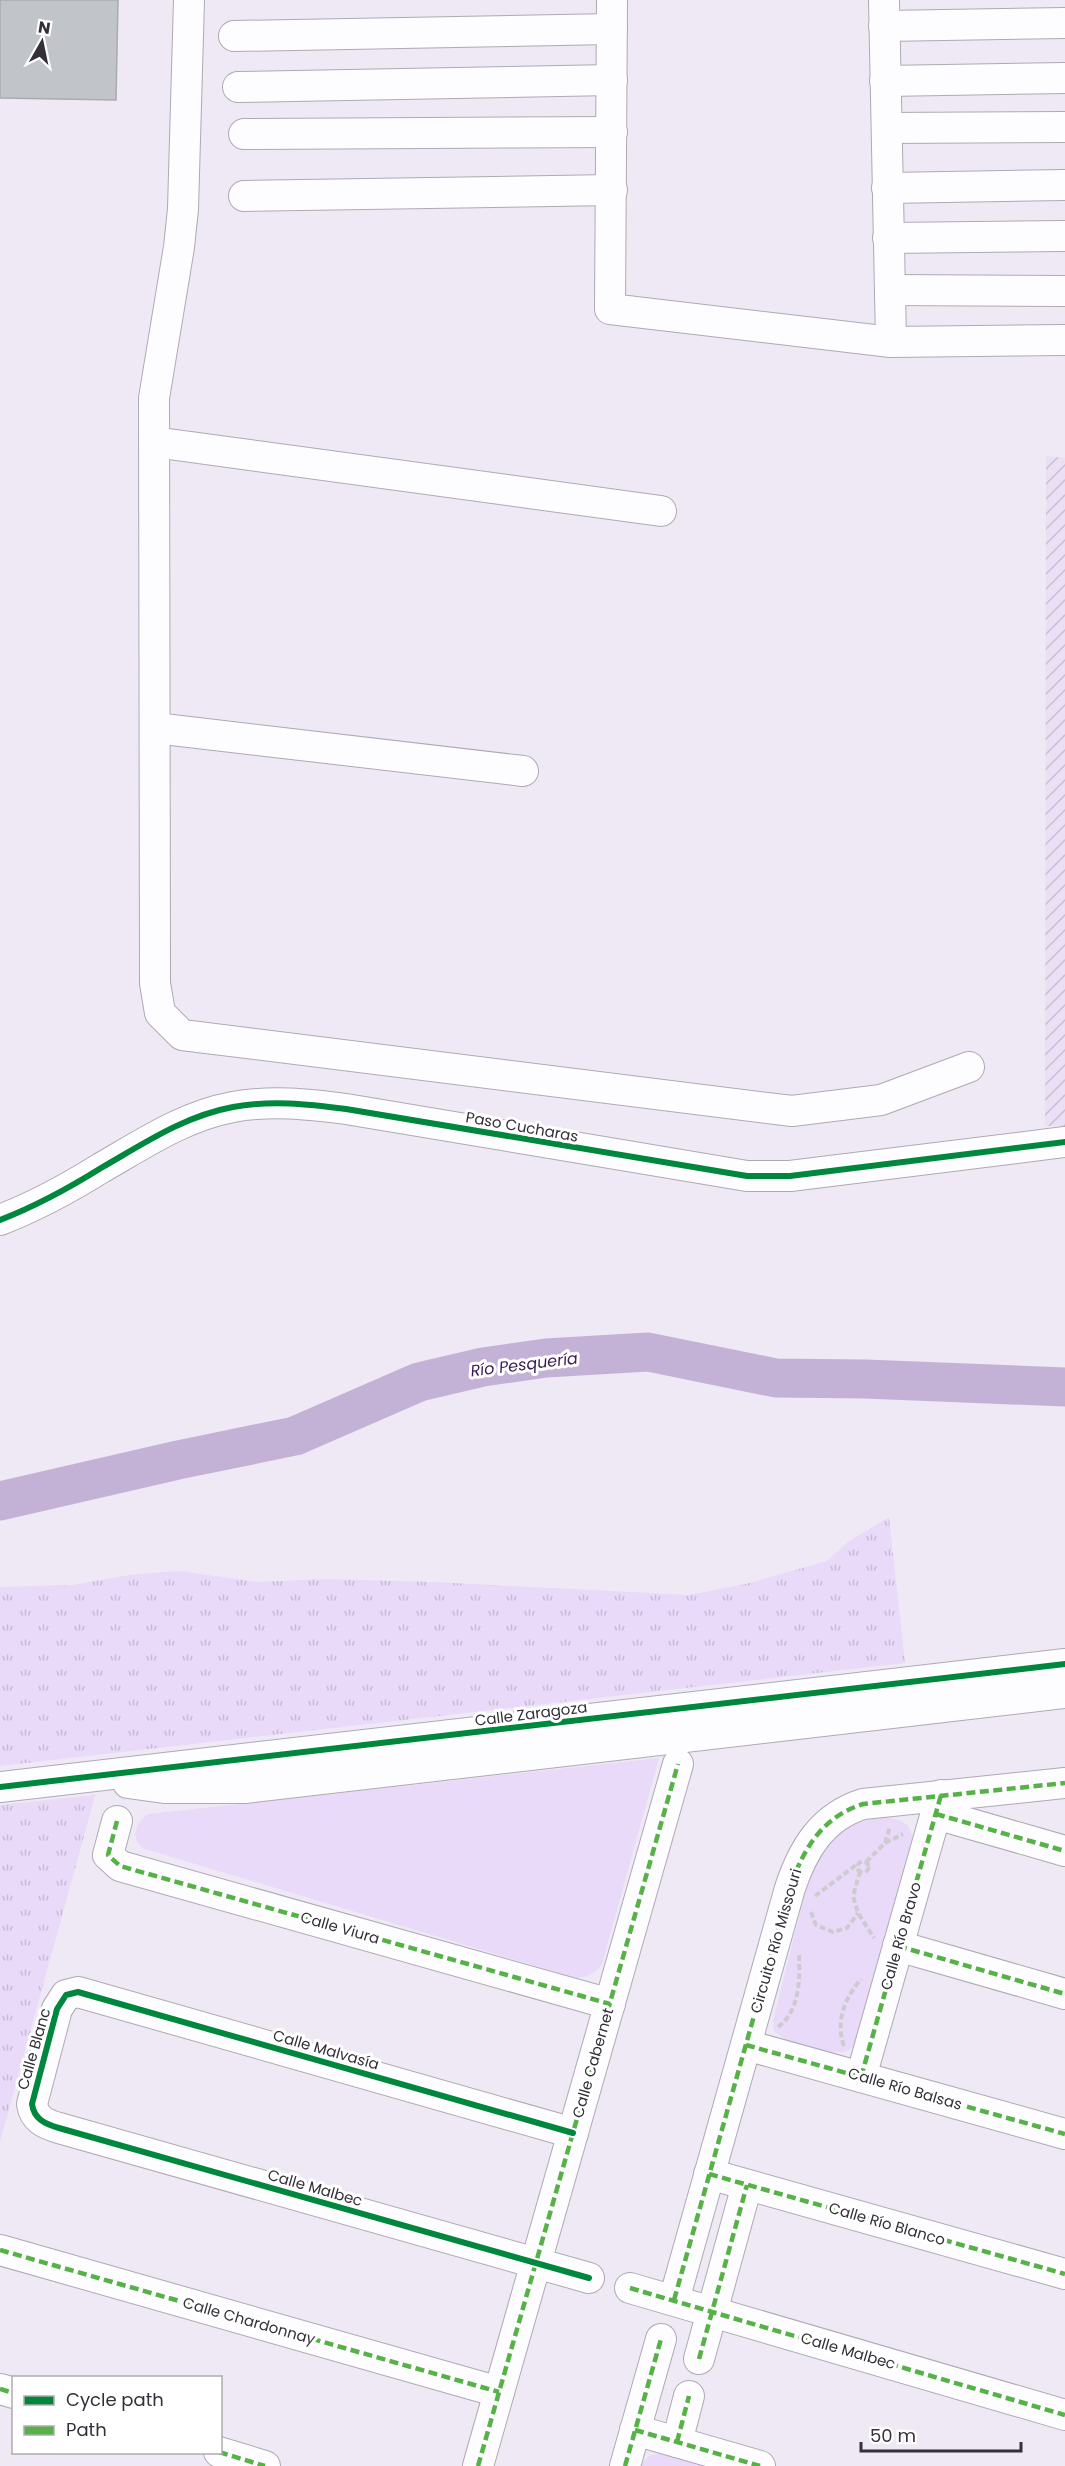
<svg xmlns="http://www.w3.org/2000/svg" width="1065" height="2466" viewBox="0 0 1065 2466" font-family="Poppins,sans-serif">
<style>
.industrial{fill:url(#industrial-furrows)}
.grass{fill:url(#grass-tufts)}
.park{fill:#e8daf8}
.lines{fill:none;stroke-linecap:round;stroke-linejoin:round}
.river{stroke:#c3b2d6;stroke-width:39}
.building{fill:#c1c4c8;stroke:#a8abaf;stroke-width:1.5}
.minor-casing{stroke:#aeaab3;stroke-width:32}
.path{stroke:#cecbd0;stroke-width:4;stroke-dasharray:6 3;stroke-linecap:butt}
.minor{stroke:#fdfcfe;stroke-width:30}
.quiet{stroke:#56b246;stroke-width:4.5;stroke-dasharray:9 4.5;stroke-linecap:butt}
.cycleway-casing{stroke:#fff;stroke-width:10}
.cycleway{stroke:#00873e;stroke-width:6}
.labels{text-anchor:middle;stroke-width:6;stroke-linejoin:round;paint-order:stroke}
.street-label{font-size:15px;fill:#342f38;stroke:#fff}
.water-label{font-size:16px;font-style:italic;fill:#3b1c53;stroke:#fff}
</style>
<defs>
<pattern id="industrial-furrows" width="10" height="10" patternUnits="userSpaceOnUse" patternTransform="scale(1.5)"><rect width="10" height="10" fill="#eadff5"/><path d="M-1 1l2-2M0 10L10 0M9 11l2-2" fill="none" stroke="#c9c0d3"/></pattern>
<pattern id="grass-tufts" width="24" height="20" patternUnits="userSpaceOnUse" patternTransform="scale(1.5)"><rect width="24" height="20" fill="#e8daf8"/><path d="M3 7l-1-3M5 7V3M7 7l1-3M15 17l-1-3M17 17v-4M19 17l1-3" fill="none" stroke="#c8bbd5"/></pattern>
</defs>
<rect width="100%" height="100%" fill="#efe9f5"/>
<path class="industrial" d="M 1046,456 L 1065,458 L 1065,1126 L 1045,1126 Z"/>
<g class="grass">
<path d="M 889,1517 L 905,1663 L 0,1766 L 0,1587 L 72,1585 L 130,1575 L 179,1571 L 258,1582 L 324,1579 L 433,1582 L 689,1595 L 746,1584 L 827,1561 L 848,1542 Z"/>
<path d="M 95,1795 L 90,1814 L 0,2142 L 0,1805 Z"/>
</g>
<g class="park">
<path d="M 659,1758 L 602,1964 C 596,1973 587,1977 576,1978 L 142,1848 C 130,1835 136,1824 148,1814 Z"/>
<path d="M 886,1817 C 901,1820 910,1822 913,1839 L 855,2046 C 839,2061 786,2046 774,2030 L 773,2021 L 812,1865 C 831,1833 848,1822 886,1817 Z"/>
<path d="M 662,2453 L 707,2466 L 639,2466 L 649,2456 Z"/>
</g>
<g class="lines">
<path class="river" d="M 0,1501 L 178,1460 L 295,1436 L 419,1382 L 483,1367 L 546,1358 L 648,1352 L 776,1378 L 865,1379 L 1065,1387"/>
</g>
<path class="building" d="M 0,0 L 118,0 L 116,100 L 0,98 Z"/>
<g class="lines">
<defs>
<g id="minor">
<path d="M 189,0 L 183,209 L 179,247 L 154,398 L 155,983 L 160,1013 L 182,1035 L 792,1111 L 881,1100 L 969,1067"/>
<path d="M 612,0 L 610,309 L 891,342 L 1065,340"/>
<path d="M 884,0 L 891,342"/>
<path d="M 884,26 L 1065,23"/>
<path d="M 234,36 L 612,29"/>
<path d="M 885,81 L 1065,78"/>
<path d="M 238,87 L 612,80"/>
<path d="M 887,128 L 1065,127"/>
<path d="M 244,134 L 612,132"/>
<path d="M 887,188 L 1065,185"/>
<path d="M 244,196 L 612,190"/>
<path d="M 888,238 L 1065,236"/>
<path d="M 890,290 L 1065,291"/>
<path d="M 154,442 L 661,511"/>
<path d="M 155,728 L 523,771"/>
<path d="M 0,1220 C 36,1206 69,1188 101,1168 C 143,1144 184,1116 233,1107 C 271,1100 308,1104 346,1109 L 747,1176 L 790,1176 L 1065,1142"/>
<path d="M 128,1783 L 164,1788 L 245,1788 L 1065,1693"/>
<path d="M 0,1787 L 1065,1664"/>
<path d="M 936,1814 L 1065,1851"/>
<path d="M 117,1821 L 108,1855 L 120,1866 L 610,2004"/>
<path d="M 898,1946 L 1065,1994"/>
<path d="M 746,2045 L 1065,2134"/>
<path d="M 861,2077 L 941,1795"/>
<path d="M 573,2133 L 78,1992 L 66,1995 L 57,2009 L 32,2104 C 34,2119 45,2124 59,2128 L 589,2278"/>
<path d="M 709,2174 L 1065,2274"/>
<path d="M 0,2250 L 499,2392"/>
<path d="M 630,2288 L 1065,2415"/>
<path d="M 674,2300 L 790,1888 C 803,1849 822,1817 863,1804 L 1065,1783"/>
<path d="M 699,2359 L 747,2185"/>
<path d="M 0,2389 L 14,2393"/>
<path d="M 635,2430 L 760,2466"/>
<path d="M 677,2442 L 689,2396"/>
<path d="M 219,2452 L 265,2466"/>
<path d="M 478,2466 L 678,1764"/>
<path d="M 625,2466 L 661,2339"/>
</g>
</defs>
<use href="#minor" class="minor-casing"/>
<g class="path">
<path d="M 885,1843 L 890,1827"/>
<circle cx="863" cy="1867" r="5.5"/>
<path d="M 866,1862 L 885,1843 L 903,1834"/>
<path d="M 860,1871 L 853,1896 L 858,1913 L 874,1938"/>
<path d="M 815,1896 L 860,1862"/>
<path d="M 811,1912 L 816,1925 L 833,1932 L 847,1928 L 858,1913"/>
<path d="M 778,2027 C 800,2011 800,1979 799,1954"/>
<path d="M 844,2046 C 835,2021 845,1998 861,1979"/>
</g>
<use href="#minor" class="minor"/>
<g class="quiet">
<path d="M 936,1814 L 1065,1851"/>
<path d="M 117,1821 L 108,1855 L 120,1866 L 610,2004"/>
<path d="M 898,1946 L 1065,1994"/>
<path d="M 746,2045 L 1065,2134"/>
<path d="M 861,2077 L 941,1795"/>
<path d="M 709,2174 L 1065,2274"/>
<path d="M 0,2250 L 499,2392"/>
<path d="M 630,2288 L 1065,2415"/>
<path d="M 674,2300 L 790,1888 C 803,1849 822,1817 863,1804 L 1065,1783"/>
<path d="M 699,2359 L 747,2185"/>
<path d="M 0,2389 L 14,2393"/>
<path d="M 635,2430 L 760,2466"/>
<path d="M 677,2442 L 689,2396"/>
<path d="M 219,2452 L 265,2466"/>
<path d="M 478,2466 L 678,1764"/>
<path d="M 625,2466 L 661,2339"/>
</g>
<defs>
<g id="cycleway">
<path d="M 0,1220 C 36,1206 69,1188 101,1168 C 143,1144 184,1116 233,1107 C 271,1100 308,1104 346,1109 L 747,1176 L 790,1176 L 1065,1142"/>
<path d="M 0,1787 L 1065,1664"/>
<path d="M 573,2133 L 78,1992 L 66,1995 L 57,2009 L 32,2104 C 34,2119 45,2124 59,2128 L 589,2278"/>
</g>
</defs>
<use href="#cycleway" class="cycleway-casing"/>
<use href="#cycleway" class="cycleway"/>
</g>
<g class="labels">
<g class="street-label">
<text transform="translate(522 1127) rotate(10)" y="5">Paso Cucharas</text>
<text transform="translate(531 1714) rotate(-7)" y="5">Calle Zaragoza</text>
<text transform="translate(340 1928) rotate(16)" y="5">Calle Viura</text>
<text transform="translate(901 1936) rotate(-74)" y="5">Calle Río Bravo</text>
<text transform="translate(776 1941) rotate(-74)" y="5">Circuito Río Missouri</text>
<text transform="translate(34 2049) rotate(-74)" y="5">Calle Blanc</text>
<text transform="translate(326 2050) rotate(16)" y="5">Calle Malvasía</text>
<text transform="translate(593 2063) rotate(-74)" y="5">Calle Cabernet</text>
<text transform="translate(905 2089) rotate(16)" y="5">Calle Río Balsas</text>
<text transform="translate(315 2188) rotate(16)" y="5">Calle Malbec</text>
<text transform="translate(887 2224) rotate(16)" y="5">Calle Río Blanco</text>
<text transform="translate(249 2321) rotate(16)" y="5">Calle Chardonnay</text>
<text transform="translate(848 2351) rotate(16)" y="5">Calle Malbec</text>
</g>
<g class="water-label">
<text transform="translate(524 1364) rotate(-7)" y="6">Río Pesquería</text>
</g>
</g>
<rect x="12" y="2376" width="210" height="78" fill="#ffffff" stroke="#aeacaf" stroke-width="1.5"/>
<rect x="24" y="2396" width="30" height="9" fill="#00873e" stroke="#aeacaf" stroke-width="1.5"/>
<text x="66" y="2406" font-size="18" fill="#342f38">Cycle path</text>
<rect x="24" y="2426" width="30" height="9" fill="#56b246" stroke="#aeacaf" stroke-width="1.5"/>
<text x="66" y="2436" font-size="18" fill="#342f38">Path</text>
<g transform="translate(42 42) rotate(9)" stroke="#ffffff" stroke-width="4.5" paint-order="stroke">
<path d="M0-4.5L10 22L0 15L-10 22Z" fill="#342f38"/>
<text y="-9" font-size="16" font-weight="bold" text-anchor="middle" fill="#342f38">N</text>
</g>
<path d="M861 2442v9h160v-9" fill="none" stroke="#342f38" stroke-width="3"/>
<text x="870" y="2442" font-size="18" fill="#342f38" stroke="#ffffff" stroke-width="4.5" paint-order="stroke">50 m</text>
</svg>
